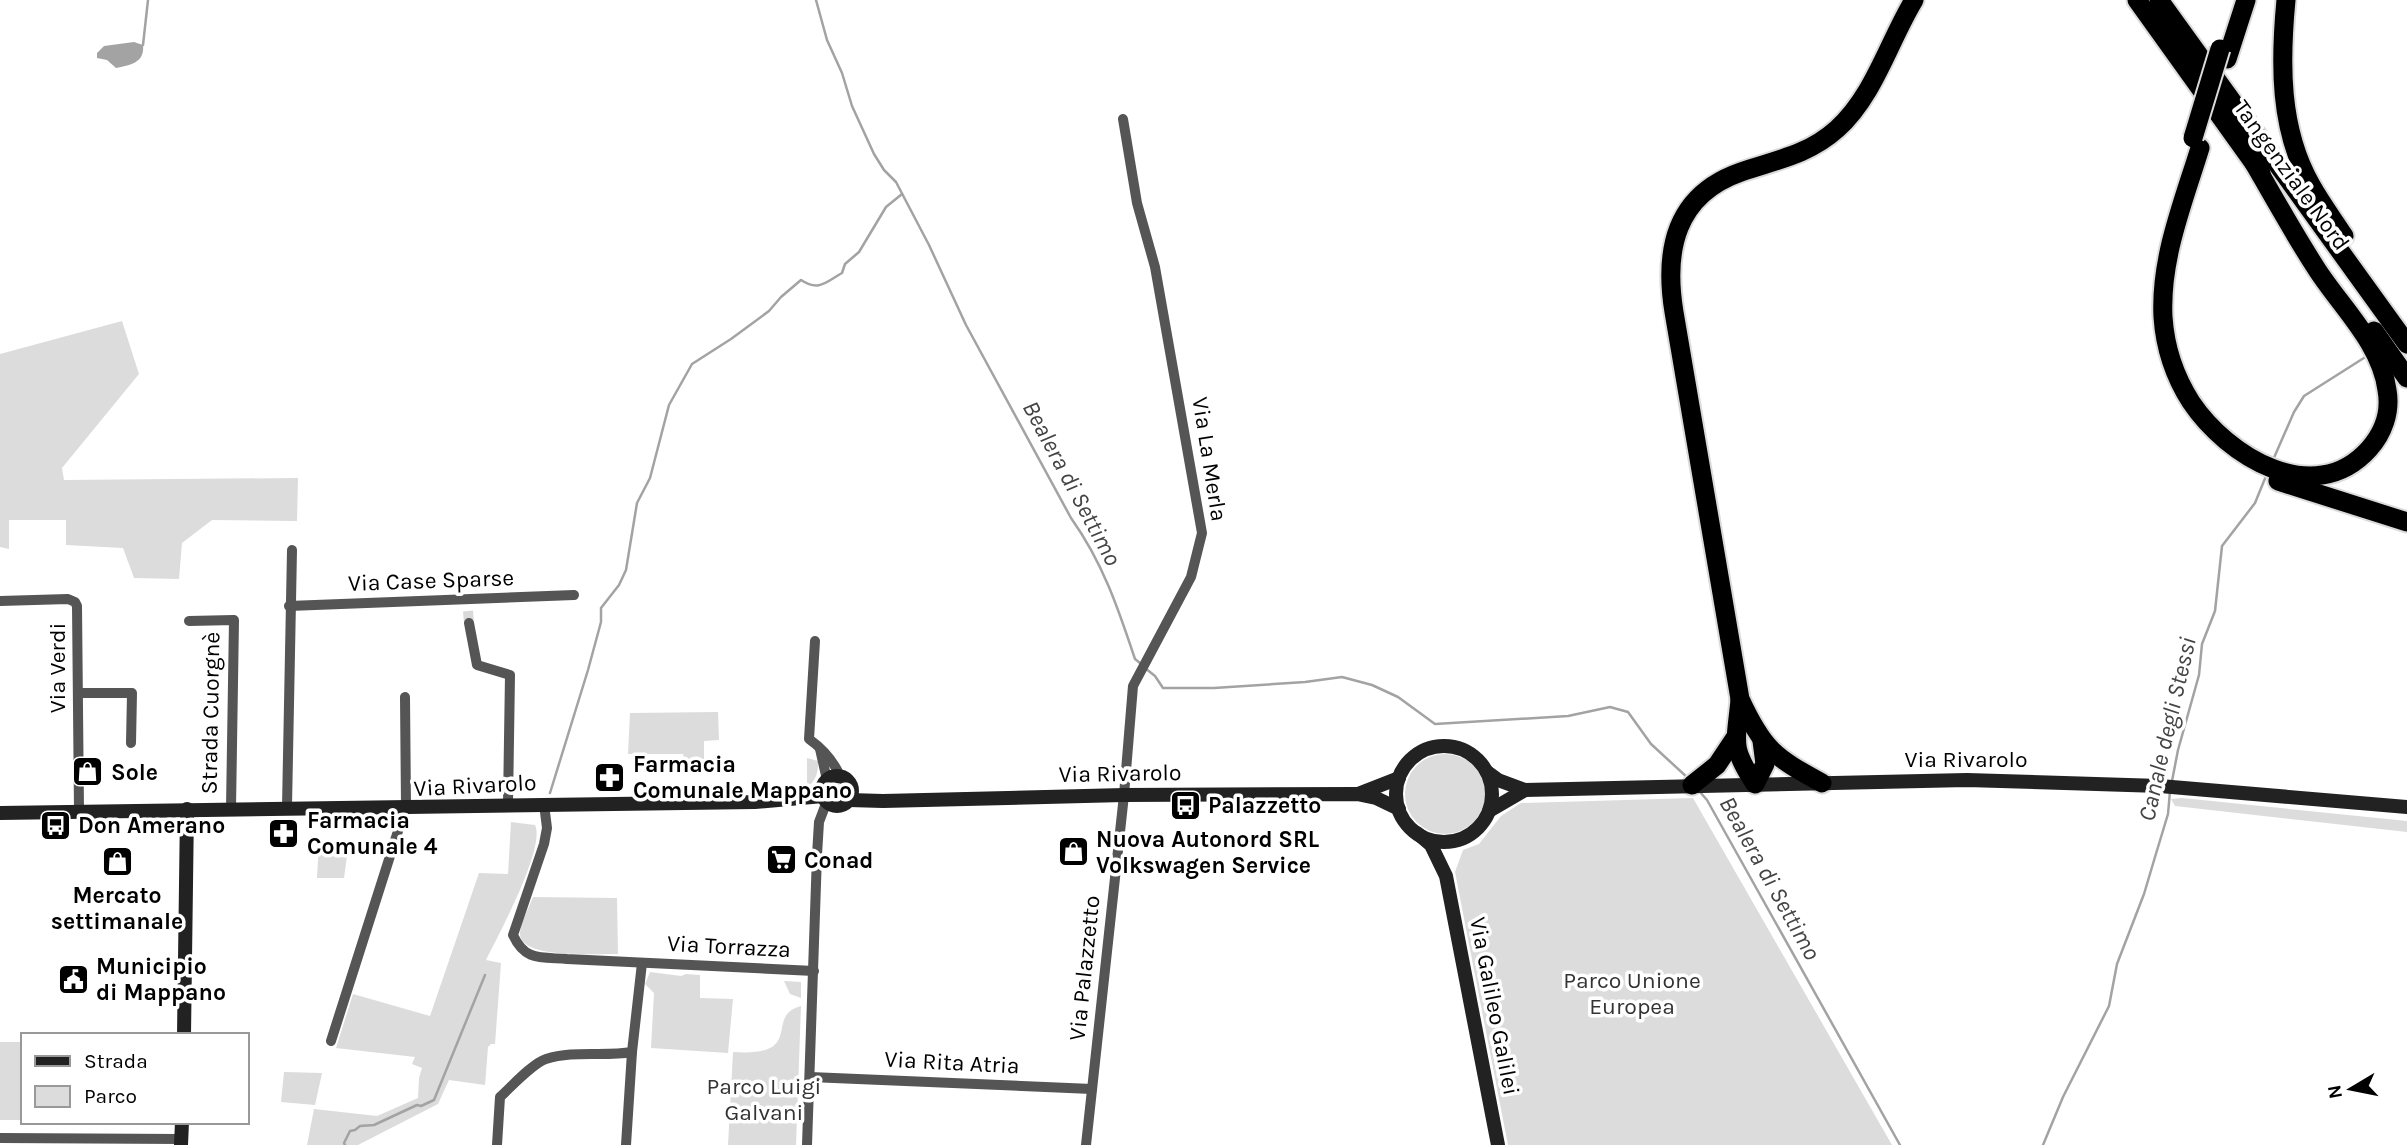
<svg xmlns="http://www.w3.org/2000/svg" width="2407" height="1145" viewBox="0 0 2407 1145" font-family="Karla,sans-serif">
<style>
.green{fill:#dcdcdc}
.water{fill:#a3a3a3}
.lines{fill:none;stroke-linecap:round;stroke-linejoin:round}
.stream{stroke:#a3a3a3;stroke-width:2.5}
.street-tunnel{stroke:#d9d9d9;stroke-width:10;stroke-dasharray:10 5;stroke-linecap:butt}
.highway-casing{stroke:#dbdbdb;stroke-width:23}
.street{stroke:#555;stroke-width:10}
.secondary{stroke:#222;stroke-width:14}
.highway{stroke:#000;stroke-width:19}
.highway-bridge-casing{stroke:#dbdbdb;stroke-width:23;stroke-linecap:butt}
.highway-bridge{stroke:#000;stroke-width:19}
.labels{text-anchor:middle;stroke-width:7;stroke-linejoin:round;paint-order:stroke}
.street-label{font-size:23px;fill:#000;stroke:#fff}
.poi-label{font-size:23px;font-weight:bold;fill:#000;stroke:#fff;text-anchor:start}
.park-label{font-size:23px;fill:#333;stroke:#fff}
.water-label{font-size:24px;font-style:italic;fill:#444;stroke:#fff}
</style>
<rect width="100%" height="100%" fill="#fff"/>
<g class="green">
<path d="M 122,321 L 139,374 L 62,468 L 64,480 L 298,478 L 297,521 L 212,520 L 182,543 L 179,579 L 134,578 L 123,548 L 66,545 L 66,520 L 9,520 L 9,549 L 0,547 L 0,354 Z"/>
<path d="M 718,712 L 719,740 L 704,741 L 704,759 L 684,759 L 683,754 L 628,754 L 630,713 Z"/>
<circle cx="1445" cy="794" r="40"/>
<path d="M 807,758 L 818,761 C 819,781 809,789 791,794 L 790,789 L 807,785 Z"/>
<circle cx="837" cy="791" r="8"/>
<path d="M 1693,798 L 1892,1145 L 1508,1145 L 1455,872 L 1463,850 L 1479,844 L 1501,816 L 1521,803 Z"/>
<path d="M 2182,798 L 2407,821 L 2407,832 L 2175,806 L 2171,799 Z"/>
<path d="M 511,822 L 535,825 C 546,847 498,936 486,960 L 501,963 L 495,1044 L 491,1044 L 488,1047 L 485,1085 L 449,1080 L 438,1104 L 358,1145 L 307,1145 L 314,1109 L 377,1116 L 418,1098 L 419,1078 L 422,1068 L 412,1064 L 415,1057 L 336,1048 L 353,994 L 430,1016 L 479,873 L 508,874 Z"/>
<path d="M 319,841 L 349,842 L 344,878 L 317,878 Z"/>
<path d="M 533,897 L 617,898 L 618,954 C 598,953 521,960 520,934 C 520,923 529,908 533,897 Z"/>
<path d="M 650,972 L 681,976 L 686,974 L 700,975 L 700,998 L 733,999 L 728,1053 L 651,1048 L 654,993 L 645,984 Z"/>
<path d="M 784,981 L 801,982 L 801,998 L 790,994 Z"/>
<path d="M 801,1006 L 796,1145 L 728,1145 L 733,1052 C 807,1057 763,1016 801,1006 Z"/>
<rect x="0" y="1042" width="23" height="78"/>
<path d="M 284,1072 L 322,1073 L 315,1105 L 281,1102 Z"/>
</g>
<path class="water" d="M 134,42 L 143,45 C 145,63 130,65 116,68 L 107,60 L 97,58 L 97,53 L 104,46 Z"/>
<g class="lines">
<g class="stream">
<path d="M 816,0 L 827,40 L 842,73 L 852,106 L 874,154 L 884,170 L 896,182 L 929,245 L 966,325 L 1071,518 C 1103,563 1118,608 1135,659 L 1140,663"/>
<path d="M 143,45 L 148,0"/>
<path d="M 2273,460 L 2294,412 L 2304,396 L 2367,356"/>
<path d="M 1145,668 L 1155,676 L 1163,688 L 1214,688 L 1305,682 L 1342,677 L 1372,685 L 1398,697 L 1435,724 L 1568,716 L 1610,707 L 1628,712 L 1651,744 L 1689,779"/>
<path d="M 2172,781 L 2178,750 L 2199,675 L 2202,644 L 2215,611 L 2222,546 L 2255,503 L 2266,476"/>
<path d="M 1700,792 L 1707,800 L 1900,1145"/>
<path d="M 550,793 L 588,670 L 601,622 L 601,608 L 619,585 L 626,570 L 637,503 L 650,478 L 669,405 L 692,364 L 731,339 L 769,311 L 781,297 L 801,280 C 819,292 826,282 842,273 L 845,264 L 859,252 L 886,207 L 902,194"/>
<path d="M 345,1145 L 344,1143 L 350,1131 L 355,1130 L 360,1126 L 374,1125 L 417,1105 L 421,1106 L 434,1100 L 485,975"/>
<path d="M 2043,1145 L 2063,1097 L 2109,1006 L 2117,964 L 2144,894 L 2155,857 L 2168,814 L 2170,791"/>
</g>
<path class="street-tunnel" d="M 468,611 L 469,623"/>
<defs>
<g id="highway">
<path d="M 2137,0 L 2261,173"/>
<path d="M 2159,0 L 2407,344"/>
<path d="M 2286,0 C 2280,62 2279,129 2311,185 C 2321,203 2333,219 2344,236"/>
<path d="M 2227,59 L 2246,0"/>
<path d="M 2200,148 C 2183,203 2160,259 2163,317 C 2165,347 2175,377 2191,402 C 2227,456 2314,510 2369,449 C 2383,433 2391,412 2387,390 C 2381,343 2340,306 2316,268 C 2294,234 2274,198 2254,163"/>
<path d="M 2374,331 L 2407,378"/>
<path d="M 2278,481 L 2407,522"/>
<path d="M 1740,700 C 1736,743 1730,746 1755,784 L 1765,764 L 1762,741"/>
<path d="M 1822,783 C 1774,757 1763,749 1740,699 L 1674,312 C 1664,251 1675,195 1741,172 C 1776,160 1808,155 1837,129 C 1874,96 1889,41 1914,0"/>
<path d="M 1692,785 L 1717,765 L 1735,738"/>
</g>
</defs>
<use href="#highway" class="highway-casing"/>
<g class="street">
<path d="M 0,601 L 68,599 L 75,602 L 77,606 L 79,810"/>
<path d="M 289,606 L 574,595"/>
<path d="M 189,621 L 234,620 L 231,808"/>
<path d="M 469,623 L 477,665 L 510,675 L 508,804"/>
<path d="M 815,641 L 809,739 C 823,749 833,760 840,776"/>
<path d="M 78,693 L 132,693 L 131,743"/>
<path d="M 820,749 L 827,780"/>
<path d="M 544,804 L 547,828 L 544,844 L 513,935 C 525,961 540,957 567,959 L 814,971"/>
<path d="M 287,807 L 292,550"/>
<path d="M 331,1041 L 406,806 L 405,697"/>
<path d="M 810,1077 L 1092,1089"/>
<path d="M 0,1138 L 181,1139"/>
<path d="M 497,1145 L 500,1097 C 511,1087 533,1063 546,1059 C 574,1050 604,1057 632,1052 L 642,963"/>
<path d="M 626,1145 L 632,1052"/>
<path d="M 807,1145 L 817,855 L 819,822 L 827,801"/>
<path d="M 1086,1145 L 1124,795 L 1133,686 L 1191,577 L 1202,533 L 1155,267 L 1137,203 L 1123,119"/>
</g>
<g class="secondary">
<circle cx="1444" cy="794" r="48"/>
<path d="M 1487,772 L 1498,780 L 1525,790 L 1967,780 L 2160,786 L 2407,807"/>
<circle cx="837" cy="791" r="15"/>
<path d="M 1358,794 L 1399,778"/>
<path d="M 849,800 L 883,801 L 1124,795 L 1357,794 L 1376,798 L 1399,809"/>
<path d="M 1489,811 L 1525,790"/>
<path d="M 0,813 L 755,802 L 823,796"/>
<path d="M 1417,833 L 1431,845 L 1446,876 L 1498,1145"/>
<path d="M 184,1035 L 187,809"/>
<path d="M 181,1145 L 182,1122"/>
</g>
<use href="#highway" class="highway"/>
<defs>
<path id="highway-bridge" d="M 2193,138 L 2220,49"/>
</defs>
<use href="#highway-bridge" class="highway-bridge-casing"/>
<use href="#highway-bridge" class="highway-bridge"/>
</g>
<defs>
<symbol id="shop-square" viewBox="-11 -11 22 22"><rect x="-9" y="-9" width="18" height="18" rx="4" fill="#000" stroke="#fff"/><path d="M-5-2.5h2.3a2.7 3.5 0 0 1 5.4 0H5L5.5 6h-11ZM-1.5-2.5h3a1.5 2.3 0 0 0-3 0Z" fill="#fff"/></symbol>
<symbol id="pharmacy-square" viewBox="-11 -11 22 22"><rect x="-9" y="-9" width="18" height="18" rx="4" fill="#000" stroke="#fff"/><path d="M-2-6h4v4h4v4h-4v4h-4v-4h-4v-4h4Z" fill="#fff"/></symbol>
<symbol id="bus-square" viewBox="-11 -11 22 22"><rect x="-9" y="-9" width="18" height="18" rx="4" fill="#000" stroke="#fff"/><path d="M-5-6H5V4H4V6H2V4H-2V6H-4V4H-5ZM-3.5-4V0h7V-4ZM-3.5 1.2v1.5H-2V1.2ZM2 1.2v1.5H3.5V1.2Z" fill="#fff"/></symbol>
<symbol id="supermarket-square" viewBox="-11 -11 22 22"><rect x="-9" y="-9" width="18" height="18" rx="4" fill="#000" stroke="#fff"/><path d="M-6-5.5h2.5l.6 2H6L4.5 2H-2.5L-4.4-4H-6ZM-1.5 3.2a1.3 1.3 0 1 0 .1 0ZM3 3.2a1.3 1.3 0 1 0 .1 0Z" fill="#fff"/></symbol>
<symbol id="civic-square" viewBox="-11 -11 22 22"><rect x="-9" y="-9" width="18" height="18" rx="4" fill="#000" stroke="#fff"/><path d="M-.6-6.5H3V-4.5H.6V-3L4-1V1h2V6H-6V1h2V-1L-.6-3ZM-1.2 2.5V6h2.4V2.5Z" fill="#fff"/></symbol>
</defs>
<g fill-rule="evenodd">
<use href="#shop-square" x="70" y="754" width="35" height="35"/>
<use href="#pharmacy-square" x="592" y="760" width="35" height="35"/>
<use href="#bus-square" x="1168" y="788" width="35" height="35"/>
<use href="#bus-square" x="38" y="808" width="35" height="35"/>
<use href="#pharmacy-square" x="266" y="816" width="35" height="35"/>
<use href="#shop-square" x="1056" y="834" width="35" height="35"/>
<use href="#supermarket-square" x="764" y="842" width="35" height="35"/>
<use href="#shop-square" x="100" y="844" width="35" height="35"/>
<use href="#civic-square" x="56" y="962" width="35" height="35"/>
</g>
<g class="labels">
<g class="street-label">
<text transform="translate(2292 175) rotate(54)" y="8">Tangenziale Nord</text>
<text transform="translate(1210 459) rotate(81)" y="8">Via La Merla</text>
<text transform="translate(431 580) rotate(-2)" y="8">Via Case Sparse</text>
<text transform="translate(57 668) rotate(-90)" y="8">Via Verdi</text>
<text transform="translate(210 713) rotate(-89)" y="8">Strada Cuorgnè</text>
<text x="1966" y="767">Via Rivarolo</text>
<text transform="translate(1120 773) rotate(-1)" y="8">Via Rivarolo</text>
<text transform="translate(475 785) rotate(-3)" y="8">Via Rivarolo</text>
<text transform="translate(729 946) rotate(3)" y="8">Via Torrazza</text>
<text transform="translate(1084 968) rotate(-84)" y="8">Via Palazzetto</text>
<text transform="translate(1495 1006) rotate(79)" y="8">Via Galileo Galilei</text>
<text transform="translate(952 1062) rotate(3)" y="8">Via Rita Atria</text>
</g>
<g class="poi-label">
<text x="633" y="772">Farmacia<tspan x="633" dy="26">Comunale Mappano</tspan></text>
<text x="111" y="780">Sole</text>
<text x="1208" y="813">Palazzetto</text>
<text x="307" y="828">Farmacia<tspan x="307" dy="26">Comunale 4</tspan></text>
<text x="78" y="833">Don Amerano</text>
<text x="1096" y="847">Nuova Autonord SRL<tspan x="1096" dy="26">Volkswagen Service</tspan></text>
<text x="804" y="868">Conad</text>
<text x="117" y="903" text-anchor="middle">Mercato<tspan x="117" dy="26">settimanale</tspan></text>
<text x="96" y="974">Municipio<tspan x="96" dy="26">di Mappano</tspan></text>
</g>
<g class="park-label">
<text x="1632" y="988">Parco Unione<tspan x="1632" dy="26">Europea</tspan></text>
<text x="764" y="1094">Parco Luigi<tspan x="764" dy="26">Galvani</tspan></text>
</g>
<g class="water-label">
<text transform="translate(1072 483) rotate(62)" y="8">Bealera di Settimo</text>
<text transform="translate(2167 729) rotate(-77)" y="8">Canale degli Stessi</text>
<text transform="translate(1770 878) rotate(61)" y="8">Bealera di Settimo</text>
</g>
</g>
<rect x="21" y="1033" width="228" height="91" fill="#ffffff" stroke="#999999" stroke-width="2"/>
<rect x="35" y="1056" width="35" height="10" fill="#222222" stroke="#999999" stroke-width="2"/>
<text x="84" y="1068" font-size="21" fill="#000000">Strada</text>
<rect x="35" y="1086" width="35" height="21" fill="#dcdcdc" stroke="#999999" stroke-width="2"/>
<text x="84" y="1103" font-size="21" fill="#000000">Parco</text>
<g transform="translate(2351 1089) rotate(260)" stroke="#ffffff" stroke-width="5" paint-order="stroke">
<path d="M0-5L12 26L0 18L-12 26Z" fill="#000000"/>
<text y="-10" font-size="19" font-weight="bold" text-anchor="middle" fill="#000000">N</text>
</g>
</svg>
